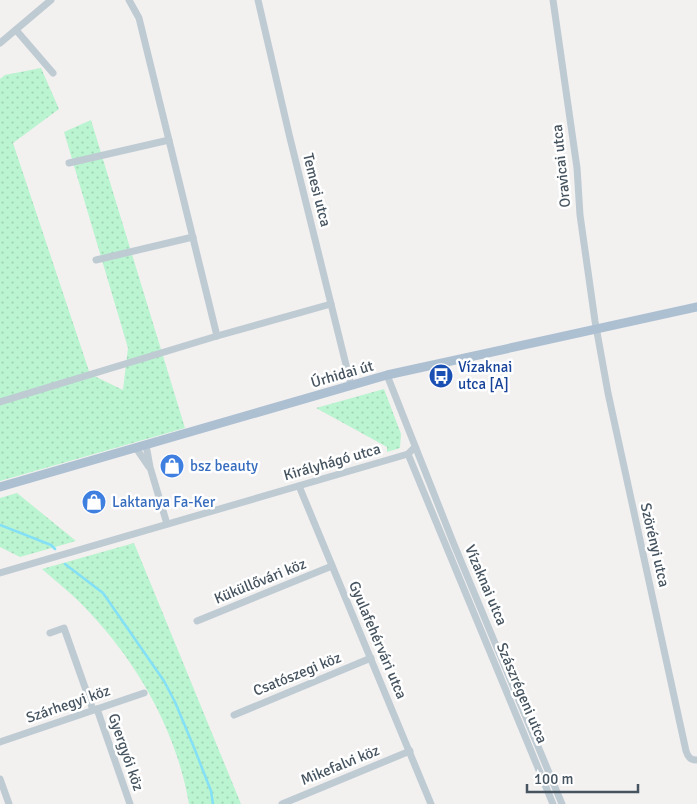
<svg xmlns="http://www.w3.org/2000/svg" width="697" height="804" viewBox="0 0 697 804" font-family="Signika,sans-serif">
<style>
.grass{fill:url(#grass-dots)}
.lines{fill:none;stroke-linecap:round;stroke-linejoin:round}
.stream{stroke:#83e0f6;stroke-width:2.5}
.minor{stroke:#bfcbd3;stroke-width:7}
.major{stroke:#adc0d2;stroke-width:9}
.labels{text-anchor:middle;stroke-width:5;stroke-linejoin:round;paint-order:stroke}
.street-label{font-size:15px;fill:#465460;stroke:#fff}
.transit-label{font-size:15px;fill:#164399;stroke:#fff;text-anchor:start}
.shop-label{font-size:15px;fill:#366cbe;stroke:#fff;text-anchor:start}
</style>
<defs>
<pattern id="grass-dots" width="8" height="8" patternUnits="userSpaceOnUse" patternTransform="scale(1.25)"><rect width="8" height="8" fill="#baf4d0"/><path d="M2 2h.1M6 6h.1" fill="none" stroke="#a1d3b5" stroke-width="1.8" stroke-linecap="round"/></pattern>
</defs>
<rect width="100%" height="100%" fill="#f3f0f0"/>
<g class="grass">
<path d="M 41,68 L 59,109 L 13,143 L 90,374 L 123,390 L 128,348 L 64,132 L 91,120 L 185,428 L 0,481 L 0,79 L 5,75 Z"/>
<path d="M 384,389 L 401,434 L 400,448 L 387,452 L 387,447 L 316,408 Z"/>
<path d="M 17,493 L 76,541 L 20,557 L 0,547 L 0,498 Z"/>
<path d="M 134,543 L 241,804 L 189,804 C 177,733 139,665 90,613 C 76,597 59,584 42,569 Z"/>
</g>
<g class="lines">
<g class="stream">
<path d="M 0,525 L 51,545 L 55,549"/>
<path d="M 65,564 L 103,593 L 164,681 L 175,702 L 195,750 L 211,791 L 213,804"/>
</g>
<g class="minor">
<path d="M 129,0 L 139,18 L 217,336"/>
<path d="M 258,0 L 289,134 L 351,385"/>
<path d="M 553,0 L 577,168 L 580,215 L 595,321 L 608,393 L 686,751 C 688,757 690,760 697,760"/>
<path d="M 16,30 L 53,73"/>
<path d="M 0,43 L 51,0"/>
<path d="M 69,163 L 169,140"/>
<path d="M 96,260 L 193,237"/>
<path d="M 387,375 L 453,542 L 562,804"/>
<path d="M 0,402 L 217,336 L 331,304"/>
<path d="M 146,445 L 150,467 L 167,524"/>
<path d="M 136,448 L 149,467"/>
<path d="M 408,454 L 553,804"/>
<path d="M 299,486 L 431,804"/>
<path d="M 0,573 L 408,454 L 415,447"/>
<path d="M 197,621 L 332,566"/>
<path d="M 50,633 L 64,628 L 93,710"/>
<path d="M 97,709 L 130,804"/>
<path d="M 234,715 L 371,658"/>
<path d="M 0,742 L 144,693"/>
<path d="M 0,779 L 9,804"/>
<path d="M 282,804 L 410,751"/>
</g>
<path class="major" d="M 0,487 L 387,375 L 697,307"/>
</g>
<defs>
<symbol id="bus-disc" viewBox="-11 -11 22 22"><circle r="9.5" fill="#1a4fb4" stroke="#fff"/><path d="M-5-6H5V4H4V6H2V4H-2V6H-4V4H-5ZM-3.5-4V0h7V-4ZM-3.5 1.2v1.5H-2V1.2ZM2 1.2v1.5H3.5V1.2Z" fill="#fff"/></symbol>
<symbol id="shop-disc" viewBox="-11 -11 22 22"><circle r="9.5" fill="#3f7fe0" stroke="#fff"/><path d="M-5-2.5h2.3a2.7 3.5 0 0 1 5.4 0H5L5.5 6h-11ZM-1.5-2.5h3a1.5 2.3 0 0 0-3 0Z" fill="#fff"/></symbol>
</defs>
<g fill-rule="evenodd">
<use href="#bus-disc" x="427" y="362" width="28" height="28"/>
<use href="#shop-disc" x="158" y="452" width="28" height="28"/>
<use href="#shop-disc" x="80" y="488" width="28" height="28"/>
</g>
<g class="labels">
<g class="street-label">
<text transform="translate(561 166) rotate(-96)" y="5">Oravicai utca</text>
<text transform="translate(317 190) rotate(76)" y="5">Temesi utca</text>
<text transform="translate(342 374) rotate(-16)" y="5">Úrhidai út</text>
<text transform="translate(332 462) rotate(-16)" y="5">Királyhágó utca</text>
<text transform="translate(655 545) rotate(77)" y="5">Szörényi utca</text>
<text transform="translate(260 581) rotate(-22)" y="5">Küküllővári köz</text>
<text transform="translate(486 585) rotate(67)" y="5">Vízaknai utca</text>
<text transform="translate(378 640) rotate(67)" y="5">Gyulafehérvári utca</text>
<text transform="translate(297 674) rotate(-22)" y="5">Csatószegi köz</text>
<text transform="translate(522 693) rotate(67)" y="5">Szászrégeni utca</text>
<text transform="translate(68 704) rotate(-19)" y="5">Szárhegyi köz</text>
<text transform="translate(126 752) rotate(71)" y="5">Gyergyói köz</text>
<text transform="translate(340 765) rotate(-22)" y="5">Mikefalvi köz</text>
</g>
<g class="transit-label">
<text x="458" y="372">Vízaknai<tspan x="458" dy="17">utca [A]</tspan></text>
</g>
<g class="shop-label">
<text x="190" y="471">bsz beauty</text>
<text x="112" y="507">Laktanya Fa-Ker</text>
</g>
</g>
<path d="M527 784v8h111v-8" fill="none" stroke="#465460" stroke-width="2.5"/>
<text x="534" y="784" font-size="15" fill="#465460" stroke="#ffffff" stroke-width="4" paint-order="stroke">100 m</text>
</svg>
